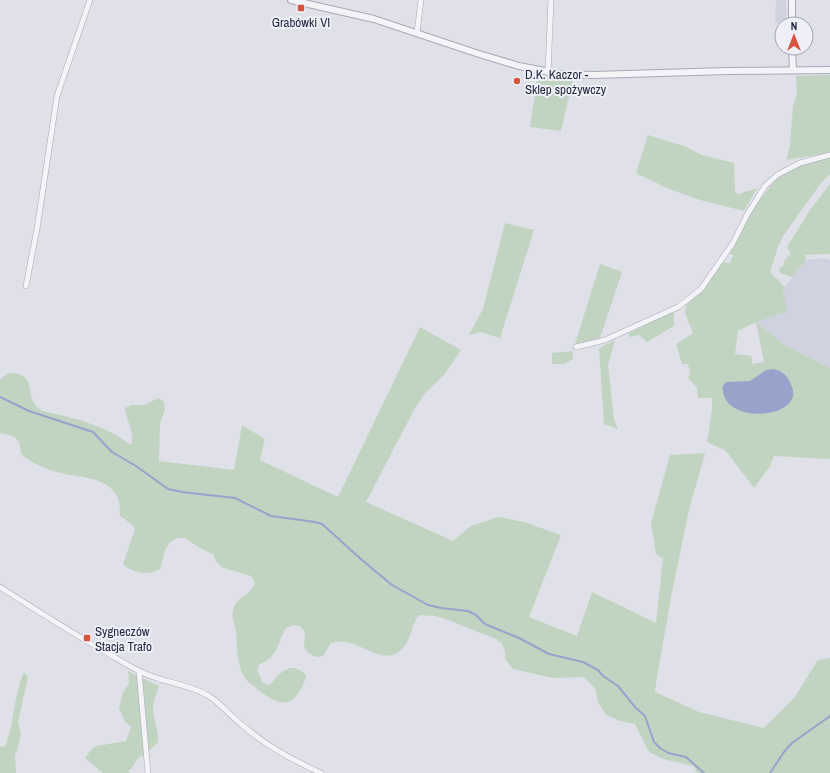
<svg xmlns="http://www.w3.org/2000/svg" width="830" height="773" viewBox="0 0 830 773" font-family="'Archivo Narrow',sans-serif">
<style>
.built{fill:#d1d2df}
.green{fill:#c0d4c1;fill-rule:evenodd}
.water{fill:#99a2cb}
.lines{fill:none;stroke-linecap:round;stroke-linejoin:round}
.stream{stroke:#99a2cb;stroke-width:2}
.minor-casing{stroke:#a8a9b7;stroke-width:6}
.tertiary-casing{stroke:#a8a9b7;stroke-width:8}
.minor{stroke:#f3f3f8;stroke-width:5}
.tertiary{stroke:#f3f3f8;stroke-width:6}
.poi-dot{fill:#d5553e;stroke:#eff0f7;stroke-width:1.5}
.labels{text-anchor:middle;stroke-width:4;stroke-linejoin:round;paint-order:stroke}
.poi-label{font-size:13px;fill:#272942;stroke:#eff0f7;text-anchor:start}
</style>
<rect width="100%" height="100%" fill="#e0e0e9"/>
<g class="built">
<path d="M 776,0 L 786,0 L 787,24 L 775,23 Z"/>
<path d="M 823,258 L 830,260 L 830,368 L 785,345 L 756,322 L 786,312 L 783,289 L 806,260 Z"/>
</g>
<g class="green">
<path d="M 538,75 L 573,80 L 561,131 L 530,127 Z"/>
<path d="M 830,75 L 830,153 L 786,160 L 790,146 L 793,106 L 797,93 L 796,76 Z"/>
<path d="M 648,135 L 684,146 L 702,155 L 734,163 L 735,192 L 738,194 L 755,189 L 758,187 L 744,211 L 700,200 L 669,189 L 636,173 Z"/>
<path d="M 830,157 L 830,174 L 821,183 L 783,236 L 778,247 L 770,272 L 785,287 L 783,289 L 787,312 L 756,322 L 785,345 L 830,368 L 830,459 L 774,456 L 770,466 L 754,488 L 726,451 L 707,442 L 712,410 L 712,398 L 698,398 L 697,388 L 688,378 L 690,374 L 688,364 L 682,364 L 676,344 L 693,333 L 685,313 L 686,305 L 705,287 L 723,262 L 730,263 L 733,255 L 730,254 L 750,212 L 778,177 L 803,164 ZM 756,322 L 764,362 L 752,364 L 752,356 L 735,354 L 738,331 Z"/>
<path d="M 830,184 L 830,254 L 805,255 L 806,260 L 792,277 L 780,273 L 779,268 L 783,266 L 785,259 L 791,254 L 787,247 L 810,210 Z"/>
<path d="M 505,223 L 534,230 L 500,338 L 481,332 L 469,335 L 483,309 Z"/>
<path d="M 600,264 L 622,272 L 600,338 L 575,344 Z"/>
<path d="M 674,310 L 674,326 L 647,342 L 639,335 L 630,337 L 628,334 Z"/>
<path d="M 420,327 L 461,350 L 444,375 L 426,392 L 415,408 L 366,502 L 453,541 L 471,526 L 498,517 L 524,522 L 561,535 L 529,617 L 577,636 L 592,592 L 656,623 L 663,559 L 656,554 L 651,523 L 670,455 L 705,453 L 689,510 L 672,592 L 657,677 L 655,692 L 699,712 L 764,728 L 794,698 L 818,660 L 830,658 L 830,773 L 697,773 L 694,766 L 663,759 L 649,752 L 635,724 L 620,721 L 606,715 L 598,702 L 595,688 L 584,677 L 553,678 L 513,669 L 505,659 L 505,651 L 502,644 L 496,639 L 443,618 L 435,616 L 419,615 C 411,625 412,638 403,648 C 386,667 365,645 346,642 C 341,641 336,642 331,643 L 323,656 L 316,657 L 308,653 L 304,647 L 305,632 L 300,626 L 293,625 L 286,628 C 277,643 279,656 260,664 L 257,670 L 263,683 L 270,685 C 280,672 291,660 306,675 C 305,682 303,686 299,692 C 287,712 270,699 256,688 C 253,685 247,682 245,678 C 237,667 237,644 236,631 C 235,623 231,618 233,610 C 236,597 251,595 255,583 L 251,576 L 221,567 L 216,561 L 213,554 L 198,547 L 185,538 L 177,538 L 170,542 L 166,548 L 160,569 C 147,576 133,573 123,564 L 135,529 L 130,523 L 120,516 C 120,511 120,505 119,501 C 110,475 78,478 57,472 C 45,469 30,462 21,454 C 21,437 14,436 0,433 L 0,380 L 8,373 C 43,373 19,398 43,411 C 74,418 105,425 131,445 C 136,433 126,421 125,408 L 131,405 L 145,405 L 158,398 L 164,402 L 165,410 L 160,424 L 159,461 L 234,470 L 242,425 L 265,439 L 260,460 L 338,497 Z"/>
<path d="M 615,340 L 608,365 L 614,419 L 618,429 L 604,424 L 599,348 Z"/>
<path d="M 573,351 L 573,359 L 564,364 L 552,364 L 552,353 Z"/>
<path d="M 128,671 L 159,686 C 157,693 153,701 153,708 C 153,719 159,730 158,742 L 146,754 L 138,758 L 132,768 L 128,771 L 130,773 L 103,773 L 85,758 L 92,749 L 97,746 L 126,741 L 131,727 L 125,722 L 119,708 L 123,692 L 129,683 Z"/>
<path d="M 24,672 L 28,677 L 18,722 L 21,734 L 18,748 L 15,755 L 16,773 L 0,773 L 0,746 L 5,747 C 15,723 13,696 24,672 Z"/>
</g>
<path class="water" d="M 774,369 C 785,372 788,377 792,387 C 804,417 729,426 723,392 C 722,387 722,385 727,382 L 750,381 L 766,370 Z"/>
<g class="lines">
<g class="stream">
<path d="M 0,397 L 29,411 L 93,432 L 112,452 L 136,466 L 168,489 L 182,492 L 235,498 L 271,516 L 315,522 L 322,524 L 362,560 L 392,585 L 428,605 L 441,608 L 468,611 L 476,615 L 485,624 L 519,638 L 549,654 L 583,662 L 598,670 L 603,676 L 618,686 L 635,707 L 645,716 L 654,742 L 660,748 L 668,753 L 686,757 L 704,773"/>
<path d="M 770,773 L 784,752 L 792,743 L 830,716"/>
</g>
<defs>
<g id="minor">
<path d="M 417,33 L 421,0"/>
<path d="M 548,72 L 551,0"/>
<path d="M 26,286 L 37,229 L 57,96 L 90,0"/>
<path d="M 576,347 L 605,340 L 678,307 L 701,289 L 733,243 L 747,215 L 765,186 L 777,175 L 800,163 L 830,155"/>
<path d="M 0,587 C 36,610 72,633 109,654 C 121,661 133,669 146,674 C 166,683 188,684 207,695 C 220,702 229,715 241,724 C 265,745 292,760 321,773"/>
<path d="M 139,671 L 148,773"/>
</g>
<g id="tertiary">
<path d="M 291,0 L 374,19 L 479,54 L 519,66 L 560,74 L 594,75 L 727,71 L 830,70"/>
<path d="M 792,0 L 792,24"/>
<path d="M 792,48 L 793,70"/>
</g>
</defs>
<use href="#minor" class="minor-casing"/>
<use href="#tertiary" class="tertiary-casing"/>
<use href="#minor" class="minor"/>
<use href="#tertiary" class="tertiary"/>
</g>
<g class="poi-dot">
<rect x="297" y="4" width="8" height="8" rx="2"/>
<circle cx="517" cy="81" r="4"/>
<rect x="83" y="634" width="8" height="8" rx="2"/>
</g>
<g class="labels">
<g class="poi-label">
<text x="301" y="27" text-anchor="middle">Grabówki VI</text>
<text x="525" y="79">D.K. Kaczor -<tspan x="525" dy="15">Sklep spożywczy</tspan></text>
<text x="95" y="636">Sygneczów<tspan x="95" dy="15">Stacja Trafo</tspan></text>
</g>
</g>
<g transform="translate(794 36)"><circle r="19" fill="#eff0f7" stroke="#9fa0af"/>
<path d="M0-3L7 15L0 10L-7 15Z" fill="#d5553e"/>
<text y="-6" font-size="11" font-weight="bold" text-anchor="middle" fill="#272942">N</text>
</g>
</svg>
